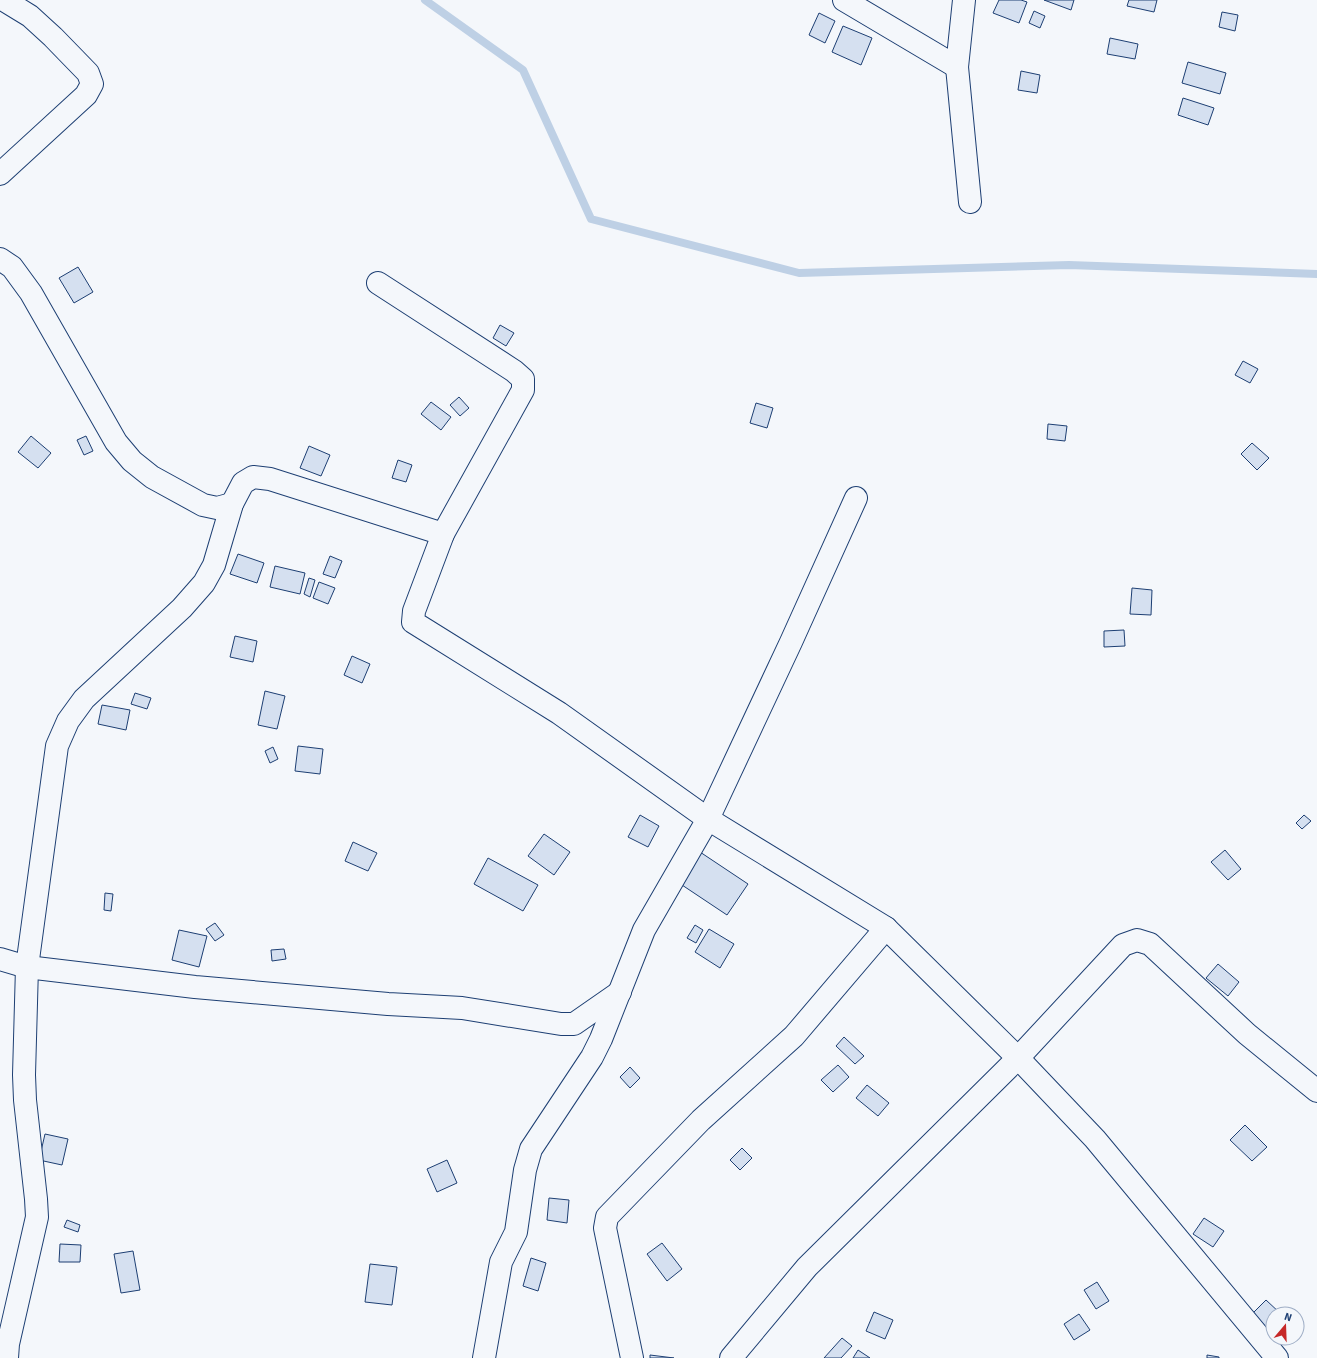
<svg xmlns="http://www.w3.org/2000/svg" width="1317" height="1358" viewBox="0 0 1317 1358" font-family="'Source Sans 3',sans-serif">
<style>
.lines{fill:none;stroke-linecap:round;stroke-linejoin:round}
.stream{stroke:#bed0e5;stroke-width:8}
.building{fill:#d5e0f0;stroke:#1d3f73}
.minor-casing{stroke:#1d3f73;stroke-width:24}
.minor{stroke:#f4f7fb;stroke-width:22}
</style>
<rect width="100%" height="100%" fill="#f4f7fb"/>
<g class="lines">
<path class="stream" d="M 425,0 L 523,70 L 591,219 L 799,273 L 1069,265 L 1317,274"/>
</g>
<g class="building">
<path d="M 999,0 L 1021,0 L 1027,2 L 1019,23 L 993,13 Z"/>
<path d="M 1044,0 L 1074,0 L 1071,10 Z"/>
<path d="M 1129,0 L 1157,0 L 1154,12 L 1127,6 Z"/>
<path d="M 1034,11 L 1045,16 L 1040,28 L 1029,23 Z"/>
<path d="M 1222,12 L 1238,15 L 1235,31 L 1219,27 Z"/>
<path d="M 819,13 L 835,21 L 825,43 L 809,35 Z"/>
<path d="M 843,26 L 872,38 L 861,65 L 832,52 Z"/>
<path d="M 1110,38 L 1138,44 L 1135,59 L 1107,54 Z"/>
<path d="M 1188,62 L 1226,73 L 1220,94 L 1182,83 Z"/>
<path d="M 1021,71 L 1040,75 L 1037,93 L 1018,90 Z"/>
<path d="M 1183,98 L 1214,108 L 1208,125 L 1178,115 Z"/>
<path d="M 78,267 L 93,292 L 74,303 L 59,278 Z"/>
<path d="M 500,325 L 514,333 L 506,346 L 493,338 Z"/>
<path d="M 1243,361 L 1258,369 L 1250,383 L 1235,375 Z"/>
<path d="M 459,397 L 469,408 L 460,416 L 450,405 Z"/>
<path d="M 431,402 L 451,417 L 441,430 L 421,414 Z"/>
<path d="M 756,403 L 773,408 L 767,428 L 750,423 Z"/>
<path d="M 1048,424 L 1067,426 L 1065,441 L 1047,439 Z"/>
<path d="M 31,436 L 51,453 L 38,468 L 18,452 Z"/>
<path d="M 86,436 L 93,451 L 84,455 L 77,440 Z"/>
<path d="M 1252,443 L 1269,458 L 1257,470 L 1241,454 Z"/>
<path d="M 309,446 L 330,455 L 321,476 L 300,468 Z"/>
<path d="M 398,460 L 412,465 L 406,482 L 392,478 Z"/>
<path d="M 238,554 L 264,563 L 257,583 L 230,574 Z"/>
<path d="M 330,556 L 342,561 L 335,578 L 323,574 Z"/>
<path d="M 275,566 L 305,573 L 300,594 L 270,587 Z"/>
<path d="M 309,578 L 315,580 L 310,597 L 304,594 Z"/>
<path d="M 319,582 L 335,588 L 328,604 L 313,598 Z"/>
<path d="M 1132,588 L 1152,590 L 1151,615 L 1130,614 Z"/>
<path d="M 1124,630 L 1125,646 L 1104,647 L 1104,631 Z"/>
<path d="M 235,636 L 257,641 L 253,662 L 230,657 Z"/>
<path d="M 352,656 L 370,664 L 362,683 L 344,675 Z"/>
<path d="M 265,691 L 285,696 L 277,729 L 258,725 Z"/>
<path d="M 135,693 L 151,698 L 147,709 L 131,704 Z"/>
<path d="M 102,705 L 130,710 L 126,730 L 98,724 Z"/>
<path d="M 298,746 L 323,749 L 320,774 L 295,771 Z"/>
<path d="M 273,747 L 278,759 L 270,763 L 265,751 Z"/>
<path d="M 640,815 L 659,826 L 648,847 L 628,837 Z"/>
<path d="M 1304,815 L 1311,821 L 1302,829 L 1296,823 Z"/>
<path d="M 544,834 L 570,852 L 554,875 L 528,856 Z"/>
<path d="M 353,842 L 377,853 L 368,871 L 345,861 Z"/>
<path d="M 1225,850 L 1241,869 L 1228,880 L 1211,862 Z"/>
<path d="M 700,852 L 748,884 L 727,915 L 679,883 Z"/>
<path d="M 488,858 L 538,885 L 523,911 L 474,884 Z"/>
<path d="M 105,893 L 113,894 L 111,911 L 104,910 Z"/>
<path d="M 215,923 L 224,935 L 215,941 L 206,929 Z"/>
<path d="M 695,925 L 703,930 L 696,943 L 687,938 Z"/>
<path d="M 709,929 L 734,944 L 720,968 L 695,952 Z"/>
<path d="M 179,930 L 207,936 L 199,967 L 172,960 Z"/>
<path d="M 284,949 L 286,959 L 272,961 L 271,950 Z"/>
<path d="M 1218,964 L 1239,982 L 1228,996 L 1206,978 Z"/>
<path d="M 844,1037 L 864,1056 L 855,1064 L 836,1046 Z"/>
<path d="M 838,1065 L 849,1077 L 833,1092 L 821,1080 Z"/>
<path d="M 630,1067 L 640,1078 L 630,1088 L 620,1077 Z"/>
<path d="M 867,1085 L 889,1103 L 878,1116 L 856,1098 Z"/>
<path d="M 1245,1125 L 1267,1147 L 1252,1161 L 1230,1140 Z"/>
<path d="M 45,1134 L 68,1139 L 62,1165 L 39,1160 Z"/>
<path d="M 742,1148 L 752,1158 L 740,1170 L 730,1160 Z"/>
<path d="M 447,1160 L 457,1183 L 437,1192 L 427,1169 Z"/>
<path d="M 549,1198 L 569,1200 L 567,1223 L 547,1220 Z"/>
<path d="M 1204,1218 L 1224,1231 L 1213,1247 L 1193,1234 Z"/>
<path d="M 67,1220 L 80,1225 L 78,1232 L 64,1227 Z"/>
<path d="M 662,1243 L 682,1269 L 667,1281 L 647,1254 Z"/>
<path d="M 60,1244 L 81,1245 L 80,1262 L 59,1262 Z"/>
<path d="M 133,1251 L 140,1290 L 121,1293 L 114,1254 Z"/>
<path d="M 531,1258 L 546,1263 L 538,1291 L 523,1286 Z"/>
<path d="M 370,1264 L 397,1267 L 392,1305 L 365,1302 Z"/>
<path d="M 1097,1282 L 1109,1301 L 1096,1309 L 1084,1290 Z"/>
<path d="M 1266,1300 L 1281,1314 L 1273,1314 L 1273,1334 L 1252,1314 Z"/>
<path d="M 874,1312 L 893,1320 L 885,1339 L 866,1331 Z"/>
<path d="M 1079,1314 L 1090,1330 L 1074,1340 L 1064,1324 Z"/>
<path d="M 842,1338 L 852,1346 L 841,1358 L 824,1358 Z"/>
<path d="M 858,1350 L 870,1358 L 853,1358 Z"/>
<path d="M 650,1355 L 674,1358 L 650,1358 Z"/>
<path d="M 1207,1355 L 1219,1357 L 1219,1358 L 1207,1358 Z"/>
</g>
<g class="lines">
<defs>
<g id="minor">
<path d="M 844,0 L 957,67"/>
<path d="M 964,0 L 957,67 L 970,202"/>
<path d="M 0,174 L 86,95 L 92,84 L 88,73 L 53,37 L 30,16 L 4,0"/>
<path d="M 0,259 L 12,267 L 31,293 L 116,442 L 132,461 L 152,477 L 203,505 L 217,508 L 232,504"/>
<path d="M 378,283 L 514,371 L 523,379 L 523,390 L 443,534 L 414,611 L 413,622 L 559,713 L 708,819 L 886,928 L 1018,1058 L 1095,1139 L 1277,1358"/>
<path d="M 0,959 L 27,967 L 195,987 L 388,1004 L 462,1008 L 561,1024 L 574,1024 L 620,992"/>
<path d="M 7,1358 L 8,1344 L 37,1217 L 36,1199 L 25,1100 L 24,1075 L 27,967 L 57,746 L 68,721 L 84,699 L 182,608 L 204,583 L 214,565 L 232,504 L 243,483 L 253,477 L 270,479 L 443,534"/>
<path d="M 484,1358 L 501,1262 L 516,1232 L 525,1170 L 531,1149 L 592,1057 L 601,1039 L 644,930 L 708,819 L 791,642 L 856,498"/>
<path d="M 632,1358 L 605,1228 L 607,1217 L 701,1120 L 794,1036 L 886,928"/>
<path d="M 731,1358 L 807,1267 L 1018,1058 L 1123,945 L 1137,940 L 1150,944 L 1247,1034 L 1317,1091"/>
</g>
</defs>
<use href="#minor" class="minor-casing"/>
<use href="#minor" class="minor"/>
</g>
<g transform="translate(1285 1326) rotate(19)"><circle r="19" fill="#f4f7fb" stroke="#9eadc5"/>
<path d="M0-3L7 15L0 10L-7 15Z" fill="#c62828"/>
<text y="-6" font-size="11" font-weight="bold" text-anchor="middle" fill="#1d3f73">N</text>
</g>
</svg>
